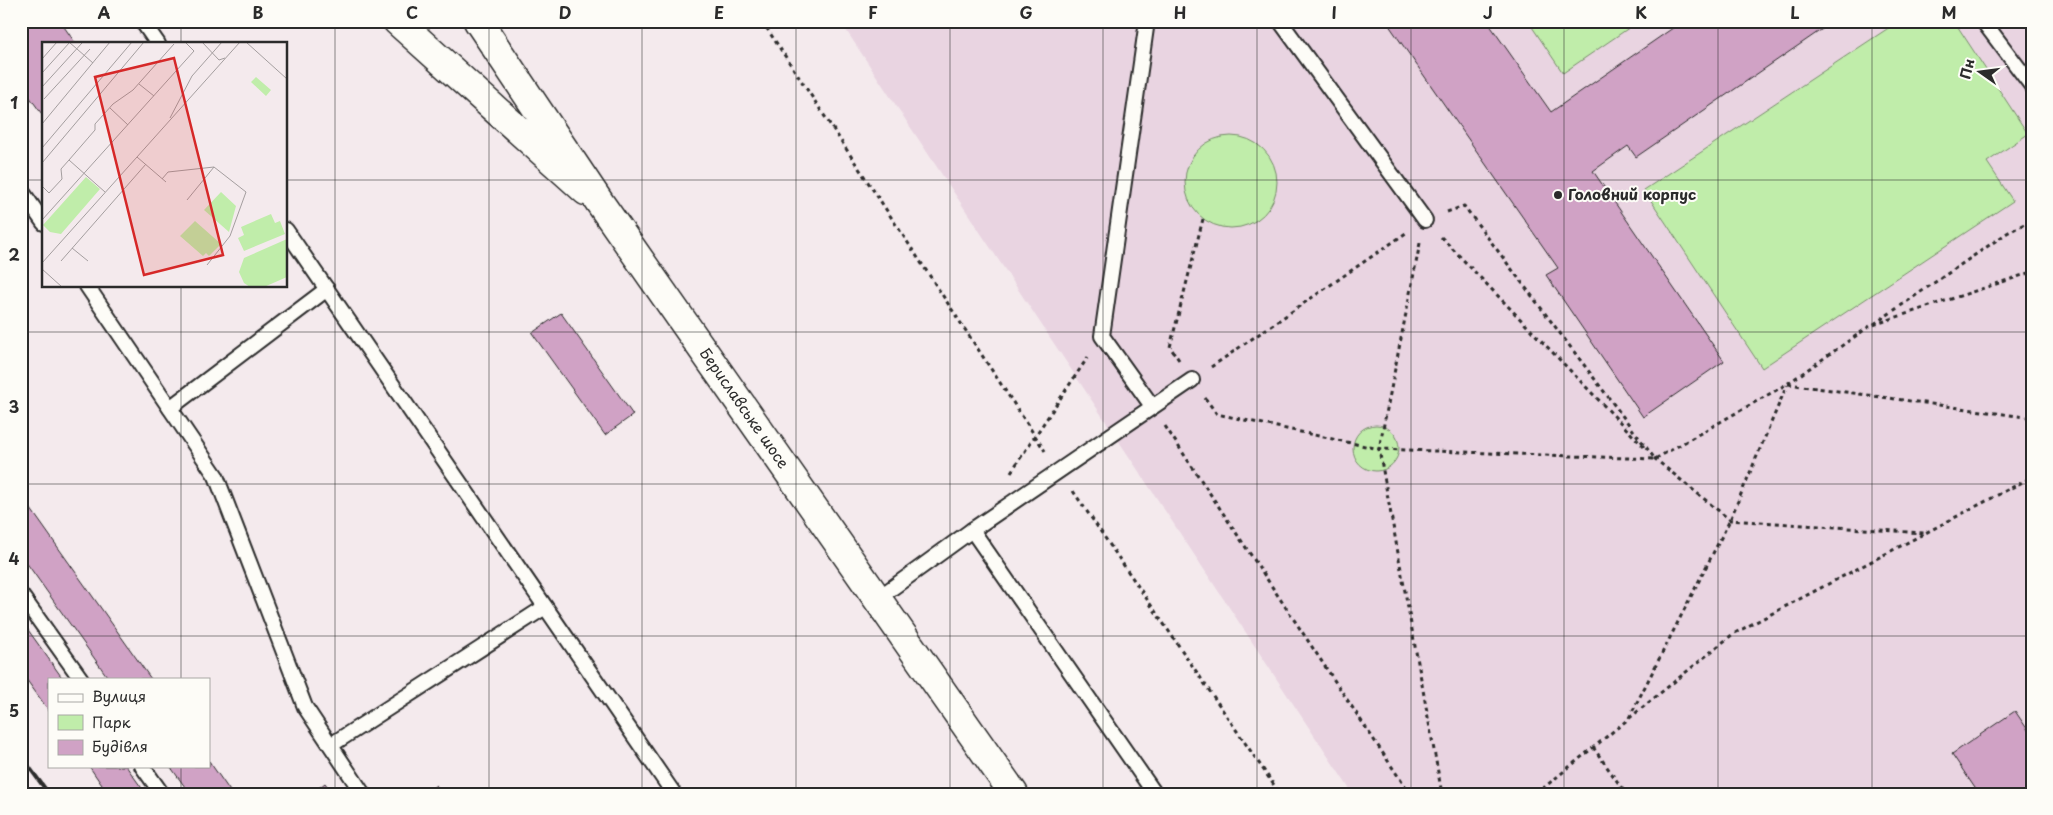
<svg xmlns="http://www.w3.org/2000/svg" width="2053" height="815" viewBox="0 0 2053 815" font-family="'Playpen Sans',sans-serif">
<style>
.built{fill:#e9d4e1}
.green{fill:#c0edaa;stroke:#768c6a}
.building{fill:#d0a2c5;stroke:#2b2b2b}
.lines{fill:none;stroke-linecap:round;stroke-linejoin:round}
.lane-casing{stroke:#2b2b2b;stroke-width:18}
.secondary-casing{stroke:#2b2b2b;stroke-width:31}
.primary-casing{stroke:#2b2b2b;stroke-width:31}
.path{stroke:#2b2b2b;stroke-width:3;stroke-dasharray:4 4;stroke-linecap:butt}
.lane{stroke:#fdfcf7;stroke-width:14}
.secondary{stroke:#fdfcf7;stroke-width:28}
.primary{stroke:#fdfcf7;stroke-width:28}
.rail{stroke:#2b2b2b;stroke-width:4}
.grid{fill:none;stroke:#2b2b2b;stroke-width:1;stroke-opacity:0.55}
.poi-dot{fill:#2b2b2b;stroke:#fdfcf7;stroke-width:2}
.labels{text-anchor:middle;stroke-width:4;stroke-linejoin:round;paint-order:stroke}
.poi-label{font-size:15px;font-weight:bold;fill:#2b2b2b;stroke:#fdfcf7;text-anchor:start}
.street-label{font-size:15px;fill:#2b2b2b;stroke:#fdfcf7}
.inset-road{fill:none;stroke:#a49e9f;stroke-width:1}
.view{fill:#d62828;fill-opacity:0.15;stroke:#d62828;stroke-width:2.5}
.inset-edge{fill:none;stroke:#2b2b2b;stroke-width:2.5}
.neatline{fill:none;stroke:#2b2b2b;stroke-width:2}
.grid-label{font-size:16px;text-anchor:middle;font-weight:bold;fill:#2b2b2b}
</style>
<rect width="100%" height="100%" fill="#f4eaed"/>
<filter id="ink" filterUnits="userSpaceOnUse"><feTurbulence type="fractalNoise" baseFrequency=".02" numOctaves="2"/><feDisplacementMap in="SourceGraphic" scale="10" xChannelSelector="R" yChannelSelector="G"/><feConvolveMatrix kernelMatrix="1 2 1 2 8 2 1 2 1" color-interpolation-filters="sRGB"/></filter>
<g filter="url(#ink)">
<path class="built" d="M 840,21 L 2032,21 L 2032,794 L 1353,794 Z"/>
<g class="green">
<path d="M 1528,21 L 1639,21 L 1563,73 Z"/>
<path d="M 1899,21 L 1954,21 L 2028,134 L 1987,162 L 2013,201 L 1762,368 L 1644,190 Z"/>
<circle cx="1231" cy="182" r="46"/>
<circle cx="1376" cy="448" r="23"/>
</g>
<g class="building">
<path d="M 21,21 L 60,21 L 76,44 L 44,44 L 44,117 L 21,85 Z"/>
<path d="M 1386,21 L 1487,21 L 1551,112 L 1683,21 L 1834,21 L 1636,157 L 1628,146 L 1593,171 L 1724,361 L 1643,417 L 1546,275 L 1558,268 Z"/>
<path d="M 561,313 L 633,415 L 605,435 L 532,333 Z"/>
<path d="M 21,495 L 151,679 L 109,679 L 21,555 Z"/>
<path d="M 21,620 L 63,679 L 49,679 L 49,711 L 21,672 Z"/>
<path d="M 2015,711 L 2032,736 L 2032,794 L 1979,794 L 1952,754 Z"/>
<path d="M 209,761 L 232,794 L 190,794 L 170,766 L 209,766 Z"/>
<path d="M 89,766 L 126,766 L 146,794 L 108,794 Z"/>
<path d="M 325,783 L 333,794 L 311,794 Z"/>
<path d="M 436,785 L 442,794 L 425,794 Z"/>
</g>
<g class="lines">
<defs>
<g id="lane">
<path d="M 142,21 L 158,44"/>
<path d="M 1147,21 L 1102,336 L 1152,406"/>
<path d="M 1280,21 L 1425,220"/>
<path d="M 1983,21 L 2032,86"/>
<path d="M 21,190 L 44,223"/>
<path d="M 286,230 L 674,794"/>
<path d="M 87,286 L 216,476 L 305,707 L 363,794"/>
<path d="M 170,408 L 327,289"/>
<path d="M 972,530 L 1155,794"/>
<path d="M 21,595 L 81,679"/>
<path d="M 877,599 L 972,530 L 1192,380"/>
<path d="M 331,745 L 545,607"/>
<path d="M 142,766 L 162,794"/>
</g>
<path id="secondary" d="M 397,21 L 586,191"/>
<g id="primary">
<path id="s1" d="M 478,21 L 600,203 L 1014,794"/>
</g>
</defs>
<use href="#lane" class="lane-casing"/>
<use href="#secondary" class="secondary-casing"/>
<use href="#primary" class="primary-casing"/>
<g class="path">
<path d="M 762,21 L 1045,451"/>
<path d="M 1447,212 L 1464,206 L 1655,459 L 1787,384 L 1870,326 L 2032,272"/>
<path d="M 1441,237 L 1645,448"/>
<path d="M 1420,243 L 1379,449 L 1442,794"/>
<path d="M 1874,324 L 2007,233 L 2032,220"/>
<path d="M 1179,360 L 1170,347 L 1203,219"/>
<path d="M 1211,367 L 1406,233"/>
<path d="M 1788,384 L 2032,418"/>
<path d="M 1205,398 L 1217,414 L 1379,449 L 1655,459"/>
<path d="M 1165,426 L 1410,794"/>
<path d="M 1654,458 L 1730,520 L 1924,533"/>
<path d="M 1011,472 L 1088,357"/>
<path d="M 1073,491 L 1280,794"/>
<path d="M 1629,718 L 1730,520 L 1787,385"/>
<path d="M 1593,747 L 1626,794"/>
<path d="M 1536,794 L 1733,634 L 2032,477"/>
</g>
<use href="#lane" class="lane"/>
<use href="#secondary" class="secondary"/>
<use href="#primary" class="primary"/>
<path class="rail" d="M 21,756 L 49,794"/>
</g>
</g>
<path class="grid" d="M 181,21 L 181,44M 335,21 L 335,794M 489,21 L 489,794M 642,21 L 642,794M 796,21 L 796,794M 950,21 L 950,794M 1103,21 L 1103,794M 1257,21 L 1257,794M 1411,21 L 1411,794M 1564,21 L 1564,794M 1718,21 L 1718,794M 1872,21 L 1872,794M 21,180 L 44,180M 286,180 L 2032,180M 181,286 L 181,679M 21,332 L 2032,332M 21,484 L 2032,484M 21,636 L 2032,636M 181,766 L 181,794"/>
<circle class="poi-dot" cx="1558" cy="195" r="5"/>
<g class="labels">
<g class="poi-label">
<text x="1568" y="200">Головний корпус</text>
</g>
<g class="street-label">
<text dy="5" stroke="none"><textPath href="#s1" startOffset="470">Бериславське шосе</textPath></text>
</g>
</g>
<g transform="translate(42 42)">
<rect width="245" height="245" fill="#f4eaed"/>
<path d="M 214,35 L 229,48 L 224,54 L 209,40 ZM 44,135 L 58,147 L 19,192 L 8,190 L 1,183 ZM 179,150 L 194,164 L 187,190 L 162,168 ZM 229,172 L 233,181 L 238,179 L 243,192 L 202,209 L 196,196 L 202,193 L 199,185 ZM 153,179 L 179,202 L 167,214 L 164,211 L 161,214 L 138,194 ZM 245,197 L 245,235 L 222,245 L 208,245 L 202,241 L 197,230 L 202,216 Z" fill="#c0edaa"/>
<path class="inset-road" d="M 27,0 L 51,21M 160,0 L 177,18 L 183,16M 204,0 L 245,37M 0,17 L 15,0M 0,31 L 28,0M 97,42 L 112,54M 0,45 L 40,1M 2,57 L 48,7M 68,66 L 86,83M 128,76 L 150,34 L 180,0M 0,82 L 68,0M 0,106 L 90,0M 95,115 L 124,140M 0,121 L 102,0M 120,137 L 126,130 L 172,125 L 204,150 L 188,194 L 165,223M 0,144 L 7,151 L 20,137 L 19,127 L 27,118M 63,150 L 27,118 L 53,88 L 53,82 L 71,62 L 91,48 L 132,2M 145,158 L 172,125M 0,178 L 152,9 L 143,0M 30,206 L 46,219M 19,219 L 104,122M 0,221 L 198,0M 0,227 L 20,245"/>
<path class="view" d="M 132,16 L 181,213 L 102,233 L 53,35 Z"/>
<rect width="245" height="245" class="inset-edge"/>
</g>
<rect width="2053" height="815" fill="none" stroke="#fdfcf7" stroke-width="55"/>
<rect x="48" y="678" width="162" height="90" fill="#fdfcf7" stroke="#a9a8a5"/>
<rect x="58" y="694" width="25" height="8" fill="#fdfcf7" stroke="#a9a8a5"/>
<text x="92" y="702" font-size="15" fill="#2b2b2b">Вулиця</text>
<rect x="58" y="715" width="25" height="15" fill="#c0edaa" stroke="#a9a8a5"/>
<text x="92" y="728" font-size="15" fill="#2b2b2b">Парк</text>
<rect x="58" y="740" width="25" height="15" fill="#d0a2c5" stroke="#a9a8a5"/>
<text x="92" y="752" font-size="15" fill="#2b2b2b">Будівля</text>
<g transform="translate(1980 72) rotate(284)" stroke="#fdfcf7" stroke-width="4" paint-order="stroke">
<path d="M0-4L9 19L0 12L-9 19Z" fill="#2b2b2b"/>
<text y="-8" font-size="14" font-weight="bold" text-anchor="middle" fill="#2b2b2b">Пн</text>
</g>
<rect x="28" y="28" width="1998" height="760" class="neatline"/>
<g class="grid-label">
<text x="104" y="19">A</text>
<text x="258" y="19">B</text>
<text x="412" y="19">C</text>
<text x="565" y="19">D</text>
<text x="719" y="19">E</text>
<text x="873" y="19">F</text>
<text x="1026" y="19">G</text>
<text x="1180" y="19">H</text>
<text x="1334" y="19">I</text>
<text x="1488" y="19">J</text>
<text x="1641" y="19">K</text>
<text x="1795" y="19">L</text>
<text x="1949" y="19">M</text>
<text x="14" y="109">1</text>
<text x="14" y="261">2</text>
<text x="14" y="413">3</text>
<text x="14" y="565">4</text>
<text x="14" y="717">5</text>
</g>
</svg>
